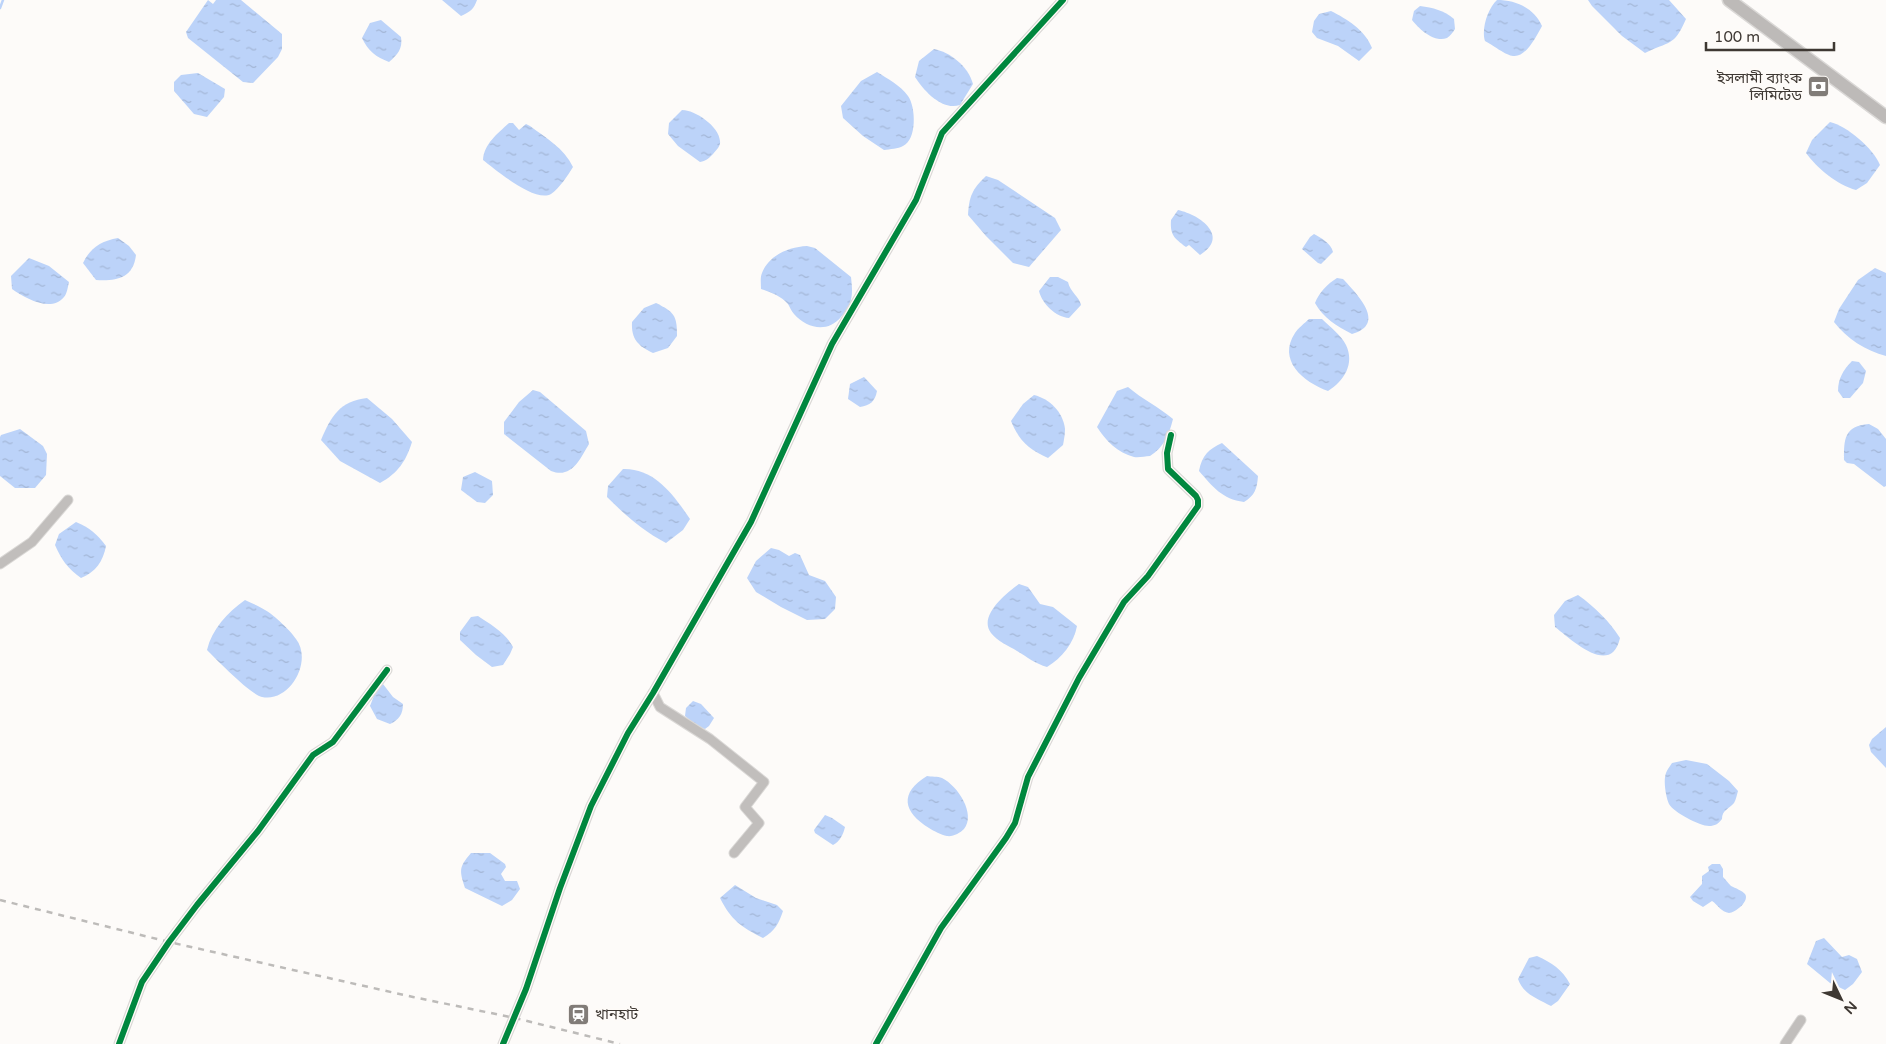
<svg xmlns="http://www.w3.org/2000/svg" width="1886" height="1044" viewBox="0 0 1886 1044" font-family="'Varela Round','Noto Sans Bengali',sans-serif">
<style>
.water{fill:url(#water-ripples)}
.lines{fill:none;stroke-linecap:round;stroke-linejoin:round}
.stream{stroke:#bcd3f9;stroke-width:2.5}
.minor-casing{stroke:#dad8d6;stroke-width:11}
.highway-casing{stroke:#dad8d6;stroke-width:15}
.minor{stroke:#c1bebc;stroke-width:9}
.highway{stroke:#bdbab8;stroke-width:12}
.rail{stroke:#bdbbb9;stroke-width:2.5;stroke-dasharray:6 6;stroke-linecap:butt}
.cycleway-casing{stroke:#fefbf8;stroke-width:9}
.cycleway{stroke:#00873e;stroke-width:6}
.labels{text-anchor:middle;stroke-width:4;stroke-linejoin:round;paint-order:stroke}
.poi-label{font-size:15px;fill:#3e3833;stroke:#fefbf8;text-anchor:end}
</style>
<defs>
<pattern id="water-ripples" width="26" height="14" patternUnits="userSpaceOnUse" patternTransform="scale(1.25)"><rect width="26" height="14" fill="#bcd3f9"/><path d="M2 4q2-2 4 0t4 0M15 11q2-2 4 0t4 0" fill="none" stroke="#a3b6d6"/></pattern>
</defs>
<rect width="100%" height="100%" fill="#fdfbf9"/>
<g class="water">
<path d="M 208,0 L 213,4 L 216,0 L 241,0 L 282,34 L 282,49 L 278,57 L 253,83 L 243,82 L 188,38 L 186,32 Z"/>
<path d="M 442,0 L 477,0 C 474,9 470,12 461,16 Z"/>
<path d="M 1497,0 C 1516,0 1534,8 1542,26 C 1537,35 1526,58 1513,56 C 1507,56 1491,44 1485,41 C 1481,29 1488,8 1497,0 Z"/>
<path d="M 1588,0 L 1669,0 L 1686,19 C 1674,47 1669,41 1645,53 L 1622,36 L 1592,6 Z"/>
<path d="M 1420,6 C 1433,8 1444,10 1454,19 L 1455,29 C 1453,32 1450,36 1447,38 C 1434,43 1419,29 1412,20 L 1414,11 Z"/>
<path d="M 1331,11 C 1347,19 1365,30 1372,48 L 1359,61 L 1338,46 L 1317,38 L 1312,32 L 1314,21 L 1319,14 Z"/>
<path d="M 381,20 L 401,37 C 403,49 397,55 389,62 C 376,57 368,51 362,38 L 370,23 Z"/>
<path d="M 934,49 C 950,52 968,66 973,84 L 960,105 C 942,111 924,91 915,77 L 919,61 Z"/>
<path d="M 877,72 C 888,79 900,85 908,96 C 916,107 917,140 903,146 C 898,149 890,149 884,150 L 863,136 L 843,118 L 841,106 L 861,81 Z"/>
<path d="M 198,73 L 225,89 L 224,97 L 207,117 L 194,114 L 174,91 L 174,82 L 181,75 Z"/>
<path d="M 682,110 C 695,110 719,126 720,141 C 721,146 716,150 713,154 C 708,159 706,161 700,162 L 678,146 L 668,134 L 669,123 Z"/>
<path d="M 1830,122 C 1847,126 1873,148 1880,165 L 1867,183 L 1856,190 C 1837,185 1817,168 1806,153 L 1812,140 Z"/>
<path d="M 509,123 L 513,123 L 519,130 L 526,124 L 530,126 C 546,138 564,148 573,167 C 568,175 559,189 551,194 C 535,203 496,170 483,160 C 484,144 497,134 509,123 Z"/>
<path d="M 986,176 L 998,180 L 1055,218 L 1061,230 L 1029,267 L 1013,263 L 986,236 L 968,215 C 969,197 972,189 986,176 Z"/>
<path d="M 1178,210 C 1201,215 1230,237 1200,255 L 1189,245 L 1186,247 C 1174,238 1170,235 1171,220 Z"/>
<path d="M 1314,234 C 1321,238 1331,243 1333,252 L 1321,264 L 1318,263 L 1302,249 L 1310,237 Z"/>
<path d="M 118,238 L 129,246 L 136,255 C 133,279 116,281 96,280 L 83,263 C 90,248 101,241 118,238 Z"/>
<path d="M 807,246 L 815,248 L 851,277 C 853,295 853,303 841,317 C 828,333 807,329 794,314 C 791,311 790,307 788,304 C 781,296 770,292 761,289 C 761,284 760,277 762,273 C 769,255 789,247 807,246 Z"/>
<path d="M 29,258 L 49,266 L 69,282 C 68,286 67,294 64,297 C 51,313 25,298 12,289 L 11,276 Z"/>
<path d="M 1875,268 L 1886,273 L 1886,356 C 1866,351 1846,338 1834,322 L 1839,309 L 1858,280 Z"/>
<path d="M 1050,277 L 1058,277 L 1068,282 C 1070,292 1079,296 1081,305 L 1069,318 C 1056,317 1042,304 1039,291 Z"/>
<path d="M 1337,278 L 1343,279 C 1356,293 1388,324 1352,334 C 1337,326 1323,318 1315,303 C 1319,293 1327,284 1337,278 Z"/>
<path d="M 656,303 C 674,312 677,315 677,336 L 668,348 L 653,353 C 638,346 631,339 632,322 L 644,308 Z"/>
<path d="M 1309,319 L 1322,319 C 1330,327 1341,335 1346,345 C 1355,364 1344,381 1328,391 C 1303,382 1277,360 1295,333 C 1298,328 1305,323 1309,319 Z"/>
<path d="M 1852,361 L 1859,362 L 1866,371 L 1863,383 L 1850,398 L 1843,398 L 1838,391 C 1838,379 1843,370 1852,361 Z"/>
<path d="M 864,377 L 877,391 C 875,402 870,405 860,407 L 848,399 L 850,384 Z"/>
<path d="M 1128,387 C 1142,399 1159,407 1173,419 C 1169,435 1164,447 1150,456 C 1145,456 1139,458 1134,457 C 1118,453 1105,440 1097,427 L 1117,391 Z"/>
<path d="M 533,390 L 540,392 L 586,431 L 589,444 C 580,459 572,479 551,471 L 504,434 L 504,422 L 519,402 Z"/>
<path d="M 1034,395 C 1050,399 1063,412 1065,429 C 1065,434 1064,440 1063,445 L 1048,458 C 1028,449 1020,442 1011,421 L 1023,404 Z"/>
<path d="M 367,398 L 392,419 L 412,442 C 406,461 398,473 380,483 L 340,461 L 321,440 C 331,416 340,401 367,398 Z"/>
<path d="M 1869,424 L 1878,429 L 1886,439 L 1886,486 L 1884,487 L 1854,464 L 1847,463 L 1844,460 C 1844,439 1844,426 1869,424 Z"/>
<path d="M 20,429 L 43,446 L 47,454 L 46,475 L 35,488 L 15,488 L 0,476 L 0,437 L 1,435 Z"/>
<path d="M 1222,443 L 1258,476 C 1257,489 1255,495 1244,502 C 1222,499 1213,487 1199,471 C 1202,455 1209,449 1222,443 Z"/>
<path d="M 623,469 C 654,468 673,494 690,519 L 683,530 L 666,543 C 643,531 625,515 607,497 L 608,486 Z"/>
<path d="M 475,472 L 492,481 L 493,495 L 485,503 L 477,502 L 461,490 L 463,477 Z"/>
<path d="M 76,522 C 90,528 97,534 106,546 C 103,561 96,572 81,578 C 68,569 61,559 55,545 L 59,534 Z"/>
<path d="M 771,548 L 779,550 L 789,556 L 795,553 L 800,555 L 809,575 L 825,581 L 836,597 L 835,609 L 825,619 L 807,620 L 781,607 L 756,592 L 747,578 L 756,561 Z"/>
<path d="M 1019,584 L 1028,587 L 1040,604 L 1053,607 L 1077,626 C 1074,643 1062,658 1047,667 C 1036,664 1027,657 1017,651 C 1009,646 997,641 991,633 C 978,616 1006,593 1019,584 Z"/>
<path d="M 1578,595 C 1595,607 1609,621 1620,638 C 1611,677 1573,641 1555,627 L 1554,615 L 1565,601 Z"/>
<path d="M 245,600 C 251,603 259,606 265,610 C 274,615 291,631 296,639 C 313,661 290,703 262,697 C 251,695 216,659 207,650 C 212,629 227,613 245,600 Z"/>
<path d="M 478,616 C 490,624 506,633 513,647 L 510,654 L 503,665 L 492,667 L 476,655 L 460,640 L 460,632 L 471,617 Z"/>
<path d="M 383,684 L 393,697 L 403,704 C 403,714 399,720 390,724 L 377,719 L 370,706 L 375,693 Z"/>
<path d="M 693,701 L 701,704 L 714,718 L 709,726 L 705,729 L 698,727 L 685,716 L 686,708 Z"/>
<path d="M 1886,727 L 1886,768 L 1871,752 L 1869,745 L 1872,739 Z"/>
<path d="M 1686,760 L 1707,764 L 1729,781 L 1738,791 C 1737,794 1736,800 1734,803 C 1729,809 1722,810 1722,819 C 1718,824 1715,826 1709,826 C 1700,826 1673,812 1669,804 C 1666,797 1663,781 1666,773 C 1667,770 1670,766 1672,763 Z"/>
<path d="M 927,776 C 931,777 938,776 942,778 C 958,786 976,814 964,829 C 960,833 953,837 947,836 C 941,835 934,831 929,828 C 903,812 899,793 927,776 Z"/>
<path d="M 825,815 L 832,818 L 845,827 C 843,835 840,841 833,845 L 815,833 L 814,830 Z"/>
<path d="M 471,853 L 490,853 L 505,864 L 506,867 L 501,874 L 505,881 L 517,881 L 520,889 L 512,900 L 502,906 L 465,888 C 459,870 459,867 471,853 Z"/>
<path d="M 1712,864 L 1720,864 L 1723,869 L 1723,877 C 1726,880 1728,883 1731,886 C 1735,888 1743,891 1745,894 C 1750,901 1735,913 1729,913 C 1721,912 1718,905 1712,901 L 1703,907 L 1693,901 L 1690,897 L 1702,884 L 1702,876 L 1709,871 L 1708,867 Z"/>
<path d="M 735,885 L 756,898 L 777,905 L 783,911 C 779,923 775,931 763,938 C 741,927 731,920 720,898 Z"/>
<path d="M 1824,938 L 1842,957 L 1849,955 L 1857,959 L 1862,972 L 1853,984 L 1845,990 L 1830,983 L 1807,964 L 1816,941 Z"/>
<path d="M 1537,956 C 1552,963 1562,969 1570,984 L 1558,1001 L 1551,1006 C 1538,999 1523,994 1518,979 L 1529,958 Z"/>
</g>
<g class="lines">
<path class="stream" d="M 0,8 L 3,0"/>
<defs>
<g id="minor">
<path d="M 0,564 L 32,542 L 68,500"/>
<path d="M 653,693 L 660,707 L 710,739 L 764,782 L 745,807 L 759,823 L 734,853"/>
<path d="M 119,1044 L 142,982 L 169,942 L 197,905 L 258,831 L 313,755 L 333,742 L 387,670"/>
<path d="M 503,1044 L 526,989 L 560,888 L 591,806 L 628,733 L 653,693 L 751,522 L 832,344 L 916,200 L 942,133 L 1063,0"/>
<path d="M 876,1044 L 941,928 L 1006,838 L 1015,823 L 1028,777 L 1079,678 L 1124,602 L 1148,576 L 1198,506 L 1198,500 L 1196,496 L 1168,469 L 1167,453 L 1171,435"/>
<path d="M 1785,1044 L 1801,1020"/>
</g>
<path id="highway" d="M 1729,0 L 1886,117"/>
</defs>
<use href="#minor" class="minor-casing"/>
<use href="#highway" class="highway-casing"/>
<use href="#minor" class="minor"/>
<use href="#highway" class="highway"/>
<path class="rail" d="M 0,900 L 169,942 L 413,997 L 515,1018 L 620,1044"/>
<defs>
<g id="cycleway">
<path d="M 119,1044 L 142,982 L 169,942 L 197,905 L 258,831 L 313,755 L 333,742 L 387,670"/>
<path d="M 503,1044 L 526,989 L 560,888 L 591,806 L 628,733 L 653,693 L 751,522 L 832,344 L 916,200 L 942,133 L 1063,0"/>
<path d="M 876,1044 L 941,928 L 1006,838 L 1015,823 L 1028,777 L 1079,678 L 1124,602 L 1148,576 L 1198,506 L 1198,500 L 1196,496 L 1168,469 L 1167,453 L 1171,435"/>
</g>
</defs>
<use href="#cycleway" class="cycleway-casing"/>
<use href="#cycleway" class="cycleway"/>
</g>
<defs>
<symbol id="bank-square" viewBox="-11 -11 22 22"><rect x="-9" y="-9" width="18" height="18" rx="4" fill="#817c78" stroke="#fefbf8"/><path d="M-6-4H6V4H-6ZM0-2.3a2.3 2.3 0 1 0 0 4.6a2.3 2.3 0 1 0 0-4.6Z" fill="#fff"/></symbol>
<symbol id="station-square" viewBox="-11 -11 22 22"><rect x="-9" y="-9" width="18" height="18" rx="4" fill="#817c78" stroke="#fefbf8"/><path d="M-3-6H3Q5-6 5-4V2Q5 4 3 4L4.5 6H3L1.5 4h-3L-3 6H-4.5L-3 4Q-5 4-5 2V-4Q-5-6-3-6ZM-3.5-4v3h7v-3ZM-3.5 1v1.5H-2V1ZM2 1v1.5H3.5V1Z" fill="#fff"/></symbol>
</defs>
<g fill-rule="evenodd">
<use href="#bank-square" x="1806" y="74" width="25" height="25"/>
<use href="#station-square" x="566" y="1002" width="25" height="25"/>
</g>
<g class="labels">
<g class="poi-label">
<text x="1802" y="83">ইসলামী ব্যাংক<tspan x="1802" dy="17">লিমিটেড</tspan></text>
<text x="595" y="1019" text-anchor="start">খানহাট</text>
</g>
</g>
<g transform="translate(1841 999) rotate(133)" stroke="#fefbf8" stroke-width="4" paint-order="stroke">
<path d="M0-4L9 19L0 12L-9 19Z" fill="#3e3833"/>
<text y="-8" font-size="14" font-weight="bold" text-anchor="middle" fill="#3e3833">N</text>
</g>
<path d="M1706 42v8h128v-8" fill="none" stroke="#3e3833" stroke-width="2.5"/>
<text x="1714" y="42" font-size="15" fill="#3e3833" stroke="#fefbf8" stroke-width="4" paint-order="stroke">100 m</text>
</svg>
